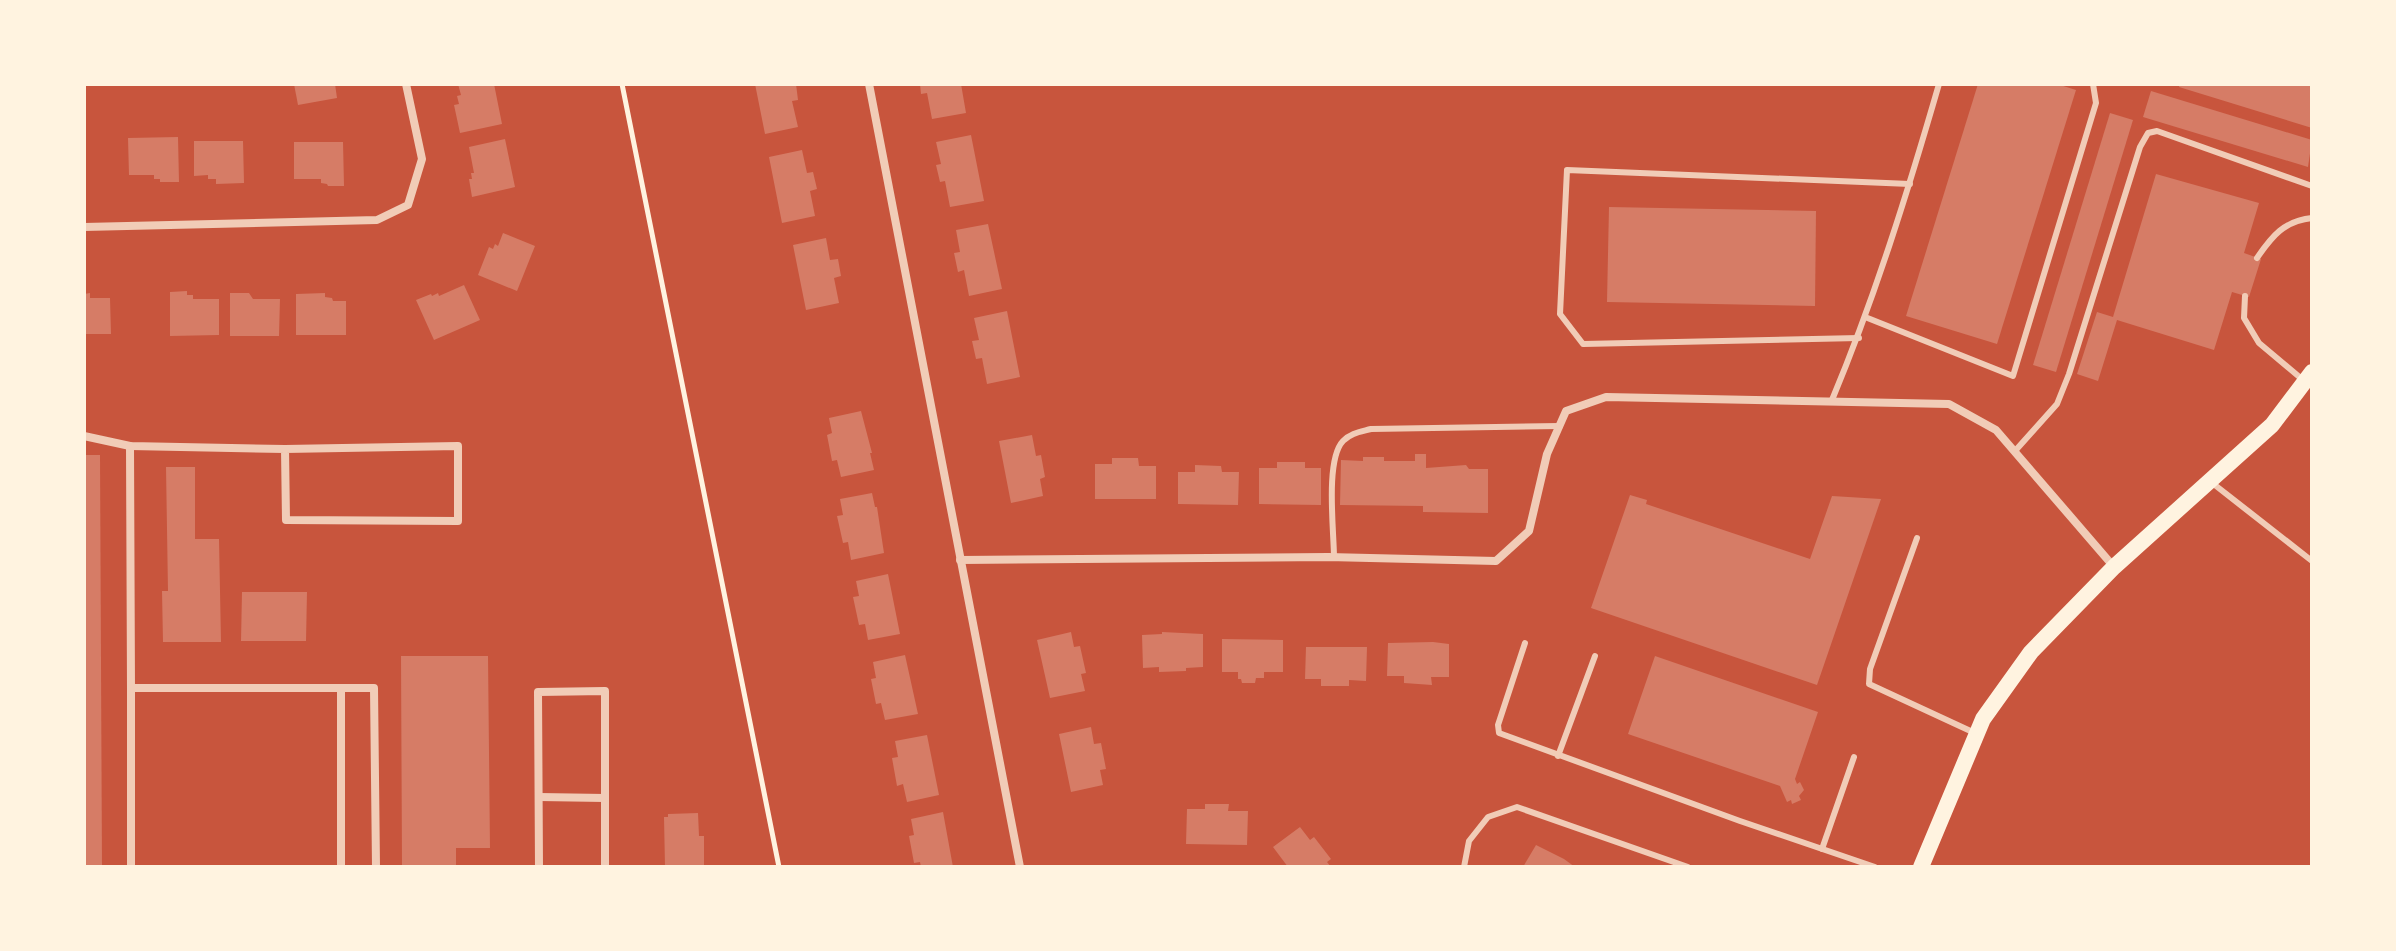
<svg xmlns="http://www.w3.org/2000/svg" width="2396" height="951" viewBox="0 0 2396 951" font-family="'Asap Condensed',sans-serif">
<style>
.building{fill:#d67c66}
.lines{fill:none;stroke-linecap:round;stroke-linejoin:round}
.path{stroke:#fff3e0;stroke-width:5}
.service{stroke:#f1ccb7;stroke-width:6}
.minor{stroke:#f1ccb7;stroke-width:8}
.secondary{stroke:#fff3e0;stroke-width:16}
</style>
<rect width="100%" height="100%" fill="#c8553d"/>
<g class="building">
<path d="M 294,84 L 335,84 L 337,98 L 298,105 Z"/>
<path d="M 458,84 L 494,84 L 502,124 L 460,133 L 454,105 L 459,104 L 457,96 L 461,95 Z"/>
<path d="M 755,84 L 796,84 L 798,100 L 792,101 L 798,127 L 765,134 Z"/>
<path d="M 920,84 L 961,84 L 966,113 L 932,119 L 927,93 L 921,94 Z"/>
<path d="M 1978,84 L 2057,84 L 2076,90 L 1997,344 L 1906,316 Z"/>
<path d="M 2180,84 L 2312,84 L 2312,128 L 2179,87 Z"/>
<path d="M 2151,91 L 2312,140 L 2308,167 L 2143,117 Z"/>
<path d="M 2110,113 L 2133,120 L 2056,372 L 2033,365 Z"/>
<path d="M 971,135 L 984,201 L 950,207 L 945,181 L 940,182 L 936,165 L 941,164 L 936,142 Z"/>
<path d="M 178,137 L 179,182 L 160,182 L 160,179 L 154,179 L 154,175 L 129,175 L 128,138 Z"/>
<path d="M 505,139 L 515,187 L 472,197 L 469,179 L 472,179 L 471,173 L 474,173 L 469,147 Z"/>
<path d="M 194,141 L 243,141 L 244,183 L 216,184 L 216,179 L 208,179 L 208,175 L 194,176 Z"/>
<path d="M 294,142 L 343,142 L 344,186 L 328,186 L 327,184 L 321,183 L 321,179 L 294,179 Z"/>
<path d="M 802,150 L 807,173 L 813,172 L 817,189 L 810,191 L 815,216 L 782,223 L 769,157 Z"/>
<path d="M 2156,174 L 2259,203 L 2244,253 L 2261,259 L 2249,297 L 2232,292 L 2214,350 L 2117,320 L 2098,381 L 2077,374 L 2097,312 L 2113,317 Z"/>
<path d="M 1609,207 L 1816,211 L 1815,306 L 1607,302 Z"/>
<path d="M 988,224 L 1002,289 L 969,296 L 964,270 L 958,272 L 954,253 L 960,252 L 956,230 Z"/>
<path d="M 503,233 L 535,246 L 517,291 L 478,275 L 489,247 L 493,249 L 495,244 L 498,246 Z"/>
<path d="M 826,238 L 830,260 L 838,259 L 841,276 L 834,278 L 839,303 L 806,310 L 793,245 Z"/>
<path d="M 464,285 L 480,320 L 434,340 L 416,300 L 431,294 L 432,296 L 438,293 L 439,296 Z"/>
<path d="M 187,291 L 187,295 L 193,295 L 193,299 L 219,299 L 219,335 L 170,336 L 170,292 Z"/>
<path d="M 90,293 L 90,298 L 110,298 L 111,334 L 84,334 L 84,294 Z"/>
<path d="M 230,293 L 249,293 L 253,299 L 280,299 L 279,336 L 230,336 Z"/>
<path d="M 325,293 L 325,297 L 332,298 L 333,301 L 346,301 L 346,335 L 296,335 L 296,294 Z"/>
<path d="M 1007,311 L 1020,377 L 987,384 L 982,358 L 976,359 L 972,341 L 979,340 L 974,318 Z"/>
<path d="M 861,411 L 872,453 L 870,453 L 874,470 L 841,477 L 837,460 L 832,461 L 827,435 L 832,433 L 829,418 Z"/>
<path d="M 1032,435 L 1036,456 L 1041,455 L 1045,477 L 1040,479 L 1043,496 L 1011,503 L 999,441 Z"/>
<path d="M 1415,454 L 1426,454 L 1426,468 L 1466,465 L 1469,469 L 1488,469 L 1488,513 L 1423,512 L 1423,506 L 1340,505 L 1341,460 L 1363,461 L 1363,457 L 1384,457 L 1384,461 L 1415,461 Z"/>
<path d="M 84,455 L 100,455 L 102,867 L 84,867 Z"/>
<path d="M 1112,458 L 1138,458 L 1139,466 L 1156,466 L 1156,499 L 1095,499 L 1095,464 L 1112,464 Z"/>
<path d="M 1277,462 L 1305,462 L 1305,468 L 1321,468 L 1321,505 L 1259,504 L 1259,468 L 1277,468 Z"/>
<path d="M 1195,465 L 1221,466 L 1222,472 L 1239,472 L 1238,505 L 1178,504 L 1178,472 L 1195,472 Z"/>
<path d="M 166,467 L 195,467 L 195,539 L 219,539 L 221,642 L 163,642 L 162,591 L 168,591 Z"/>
<path d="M 872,493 L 875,507 L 877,507 L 884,553 L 851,560 L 848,542 L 843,543 L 837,516 L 843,515 L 840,499 Z"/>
<path d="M 1630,495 L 1647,500 L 1646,504 L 1810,559 L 1832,496 L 1881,499 L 1817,685 L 1591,608 Z"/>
<path d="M 888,574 L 900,634 L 868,640 L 865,624 L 859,625 L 853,597 L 859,596 L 856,581 Z"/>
<path d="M 242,592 L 307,592 L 306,641 L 241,641 Z"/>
<path d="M 1071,632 L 1074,647 L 1080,646 L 1086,673 L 1081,674 L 1085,691 L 1050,698 L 1037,640 Z"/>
<path d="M 1162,632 L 1203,634 L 1203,667 L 1186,668 L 1186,671 L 1159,672 L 1159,667 L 1143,668 L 1142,635 L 1162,634 Z"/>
<path d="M 1222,639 L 1283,640 L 1283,672 L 1264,672 L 1264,678 L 1256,678 L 1255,683 L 1242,683 L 1241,679 L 1238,679 L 1238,672 L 1222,672 Z"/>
<path d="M 1433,642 L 1449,644 L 1449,677 L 1431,677 L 1432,685 L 1404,683 L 1404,676 L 1387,676 L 1388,643 Z"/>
<path d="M 1306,647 L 1367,647 L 1366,681 L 1349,680 L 1349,686 L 1321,686 L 1321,679 L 1305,679 Z"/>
<path d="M 905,655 L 918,714 L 885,720 L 881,703 L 876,704 L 871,679 L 876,678 L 873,662 Z"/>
<path d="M 401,656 L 488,656 L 490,848 L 456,848 L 456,867 L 402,867 Z"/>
<path d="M 1655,656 L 1818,712 L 1795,779 L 1797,784 L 1800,782 L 1804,790 L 1799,796 L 1801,800 L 1792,804 L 1791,800 L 1787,802 L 1780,786 L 1628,734 Z"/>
<path d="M 1091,727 L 1094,744 L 1101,743 L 1106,769 L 1100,770 L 1103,785 L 1071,792 L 1059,734 Z"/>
<path d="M 927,735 L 939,795 L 907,802 L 903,784 L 897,786 L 892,758 L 898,757 L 895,741 Z"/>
<path d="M 1205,804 L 1229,804 L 1228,811 L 1248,811 L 1247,845 L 1186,844 L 1187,809 L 1205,809 Z"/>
<path d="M 943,812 L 953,867 L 921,867 L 920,862 L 914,863 L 909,836 L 914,835 L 911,819 Z"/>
<path d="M 698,813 L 699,836 L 704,836 L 704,867 L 665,867 L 664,817 L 668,817 L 668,814 Z"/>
<path d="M 1300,827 L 1310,840 L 1314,837 L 1331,859 L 1327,862 L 1331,867 L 1288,867 L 1273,847 Z"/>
<path d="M 1536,845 L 1564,859 L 1575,867 L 1523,867 Z"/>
</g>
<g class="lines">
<path class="path" d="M 622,84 L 779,867"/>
<g class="service">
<path d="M 2257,258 C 2272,236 2284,221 2312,218"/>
<path d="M 2245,296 L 2244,318 L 2259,343 L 2303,380"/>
<path d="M 1865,317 L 2013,376 L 2096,103 L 2093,84"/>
<path d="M 1859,338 L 1583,344 L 1560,314 L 1567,170 L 1910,184"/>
<path d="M 1832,400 C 1875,297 1908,191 1939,84"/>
<path d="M 2015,451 L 2057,404 L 2069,374 L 2140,147 L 2148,133 L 2157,131 L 2312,186"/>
<path d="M 2211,482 L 2312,561"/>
<path d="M 1917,538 L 1870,669 L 1869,684 L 1977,734"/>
<path d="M 1334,558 C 1334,531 1325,460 1343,441 C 1351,433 1360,432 1371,429 L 1560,426"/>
<path d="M 1525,643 L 1498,725 L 1499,733 L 1740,821 L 1875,867"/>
<path d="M 1558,756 L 1595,656"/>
<path d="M 1822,849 L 1854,757"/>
<path d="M 1464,867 L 1469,841 L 1488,817 L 1517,807 L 1688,867"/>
</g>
<g class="minor">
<path d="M 869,84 L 1020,867"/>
<path d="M 84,227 L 377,220 L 408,205 L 422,159 L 406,84"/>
<path d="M 84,436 L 130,446 L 285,449 L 458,446 L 458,521 L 286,520 L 285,449"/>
<path d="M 130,446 L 131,688"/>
<path d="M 960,560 L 1328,557 L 1496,561 L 1529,531 L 1547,454 L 1566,411 L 1606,397 L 1949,404 L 1996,430 L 2114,567"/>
<path d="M 341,688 L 341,867"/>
<path d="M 539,797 L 605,798"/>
<path d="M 131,867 L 131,688 L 374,688 L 376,867"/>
<path d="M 539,867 L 538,692 L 605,691 L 605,867"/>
</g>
<path class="secondary" d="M 1921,867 L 1983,719 L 2031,652 L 2114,567 L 2272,425 L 2312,372"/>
</g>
<rect width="2396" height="951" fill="none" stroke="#fff3e0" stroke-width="172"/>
</svg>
